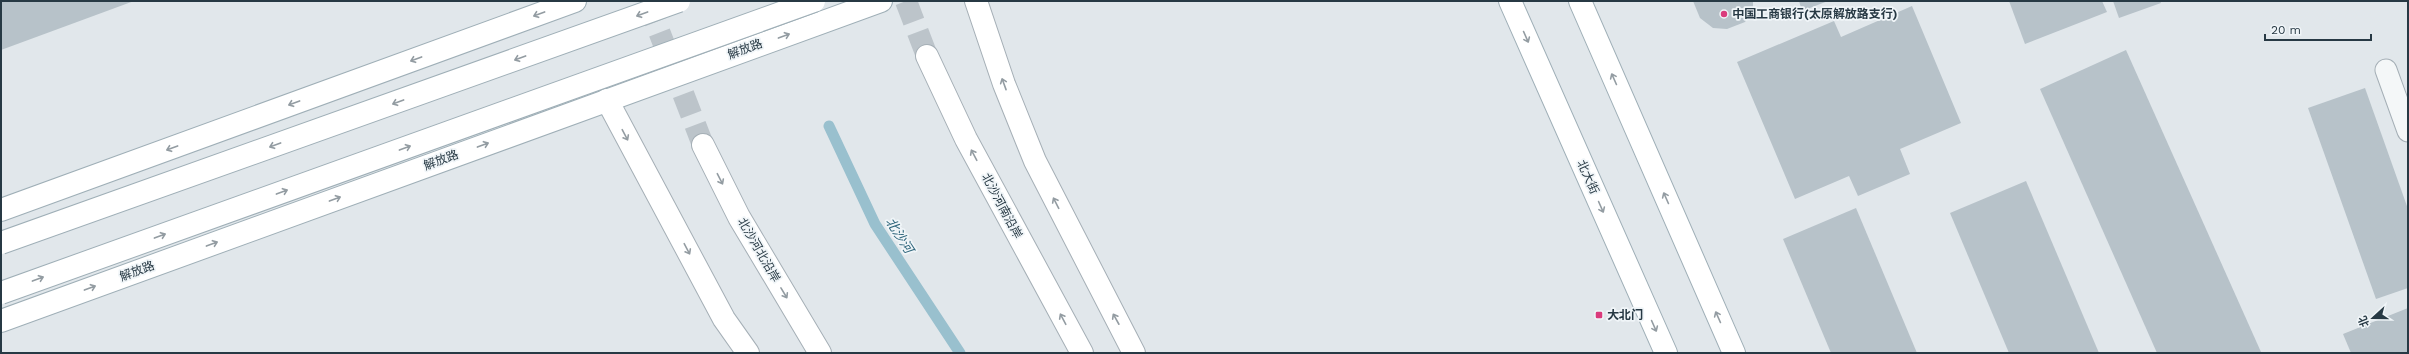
<svg xmlns="http://www.w3.org/2000/svg" width="2409" height="354" viewBox="0 0 2409 354" font-family="'Work Sans','Noto Sans SC',sans-serif">
<style>
.lines{fill:none;stroke-linecap:round;stroke-linejoin:round}
.stream{stroke:#99c0ce;stroke-width:11}
.building{fill:#b7c2c9}
.secondary-tunnel{stroke:#bcc4ca;stroke-width:22;stroke-dasharray:22 11;stroke-linecap:butt}
.lane-casing{stroke:#a5afb6;stroke-width:23}
.secondary-casing{stroke:#a5afb6;stroke-width:24}
.primary-casing{stroke:#9fafb7;stroke-width:24}
.lane{stroke:#f4f7f8;stroke-width:21}
.secondary{stroke:#fff;stroke-width:22}
.primary{stroke:#fff;stroke-width:22}
.primary-bridge-casing{stroke:#9fafb7;stroke-width:24;stroke-linecap:butt}
.primary-bridge{stroke:#fff;stroke-width:22}
.oneway{stroke:#939ca2}
.poi-dot{fill:#da3b7c;stroke:#f0f5f8;stroke-width:1.5}
.labels{text-anchor:middle;stroke-width:3.5;stroke-linejoin:round;paint-order:stroke}
.poi-label{font-size:12px;font-weight:bold;fill:#273944;stroke:#f0f5f8;text-anchor:start}
.street-label{font-size:12px;fill:#273944;stroke:#f0f5f8}
.water-label{font-size:13px;font-style:italic;fill:#2e657b;stroke:#f0f5f8}
</style>
<rect width="100%" height="100%" fill="#e1e7eb"/>
<g class="lines">
<path class="stream" d="M 829,126 L 875,224 L 960,353"/>
</g>
<g class="building">
<path d="M 1,1 L 134,1 L 1,50 Z"/>
<path d="M 1693,1 L 1753,1 L 1753,9 L 1745,22 L 1727,29 L 1713,28 L 1700,18 Z"/>
<path d="M 1799,1 L 1828,1 L 1802,11 Z"/>
<path d="M 2009,1 L 2102,1 L 2107,12 L 2025,44 Z"/>
<path d="M 2113,1 L 2160,1 L 2161,3 L 2119,18 Z"/>
<path d="M 1912,6 L 1961,123 L 1900,149 L 1910,174 L 1858,196 L 1849,176 L 1795,199 L 1737,62 L 1834,21 L 1841,37 Z"/>
<path d="M 2126,50 L 2261,352 L 2260,353 L 2157,353 L 2040,89 Z"/>
<path d="M 2365,88 L 2408,209 L 2408,288 L 2376,299 L 2308,108 Z"/>
<path d="M 2026,181 L 2099,353 L 2009,353 L 1950,213 Z"/>
<path d="M 1856,208 L 1917,353 L 1831,353 L 1783,239 Z"/>
<path d="M 2408,308 L 2408,353 L 2351,353 L 2343,334 Z"/>
</g>
<g class="lines">
<g class="secondary-tunnel">
<path d="M 650,1 L 655,21 L 703,145"/>
<path d="M 906,1 L 927,56"/>
</g>
<defs>
<path id="lane" d="M 2386,70 L 2408,131"/>
<g id="secondary">
<path d="M 976,1 L 1004,84 L 1035,161 L 1134,353"/>
<path d="M 927,56 L 966,139 L 1082,353"/>
<path d="M 607,100 L 724,319 L 748,353"/>
<path d="M 703,145 L 739,217 L 820,353"/>
</g>
<g id="primary">
<path d="M 1510,1 L 1666,353"/>
<path d="M 1580,1 L 1734,353"/>
<path d="M 1,210 L 575,1"/>
<path d="M 1,321 L 881,1"/>
</g>
</defs>
<use href="#lane" class="lane-casing"/>
<use href="#secondary" class="secondary-casing"/>
<use href="#primary" class="primary-casing"/>
<use href="#lane" class="lane"/>
<use href="#secondary" class="secondary"/>
<use href="#primary" class="primary"/>
<defs>
<g id="primary-bridge">
<path d="M 1,243 L 679,1"/>
<path d="M 1,293 L 814,1"/>
</g>
</defs>
<use href="#primary-bridge" class="primary-bridge-casing"/>
<use href="#primary-bridge" class="primary-bridge"/>
</g>
<defs><path id="oneway-shaft" d="M-6 0H5M1.5-3L5.5 0L1.5 3" fill="none" stroke-width="1.6" stroke-linecap="round" stroke-linejoin="round"/></defs>
<g class="oneway">
<use href="#oneway-shaft" transform="translate(539 14) rotate(160)"/>
<use href="#oneway-shaft" transform="translate(642 14) rotate(160)"/>
<use href="#oneway-shaft" transform="translate(784 36) rotate(-20)"/>
<use href="#oneway-shaft" transform="translate(1526 37) rotate(66)"/>
<use href="#oneway-shaft" transform="translate(520 58) rotate(160)"/>
<use href="#oneway-shaft" transform="translate(416 59) rotate(160)"/>
<use href="#oneway-shaft" transform="translate(1614 79) rotate(-114)"/>
<use href="#oneway-shaft" transform="translate(1004 84) rotate(-110)"/>
<use href="#oneway-shaft" transform="translate(398 102) rotate(160)"/>
<use href="#oneway-shaft" transform="translate(294 103) rotate(160)"/>
<use href="#oneway-shaft" transform="translate(625 135) rotate(62)"/>
<use href="#oneway-shaft" transform="translate(275 145) rotate(160)"/>
<use href="#oneway-shaft" transform="translate(483 145) rotate(-20)"/>
<use href="#oneway-shaft" transform="translate(172 148) rotate(160)"/>
<use href="#oneway-shaft" transform="translate(405 148) rotate(-20)"/>
<use href="#oneway-shaft" transform="translate(974 155) rotate(-118)"/>
<use href="#oneway-shaft" transform="translate(720 179) rotate(63)"/>
<use href="#oneway-shaft" transform="translate(282 192) rotate(-20)"/>
<use href="#oneway-shaft" transform="translate(1666 198) rotate(-114)"/>
<use href="#oneway-shaft" transform="translate(335 199) rotate(-20)"/>
<use href="#oneway-shaft" transform="translate(1056 203) rotate(-117)"/>
<use href="#oneway-shaft" transform="translate(1601 207) rotate(66)"/>
<use href="#oneway-shaft" transform="translate(160 236) rotate(-20)"/>
<use href="#oneway-shaft" transform="translate(212 244) rotate(-20)"/>
<use href="#oneway-shaft" transform="translate(687 249) rotate(62)"/>
<use href="#oneway-shaft" transform="translate(38 279) rotate(-20)"/>
<use href="#oneway-shaft" transform="translate(90 288) rotate(-20)"/>
<use href="#oneway-shaft" transform="translate(784 293) rotate(59)"/>
<use href="#oneway-shaft" transform="translate(1718 317) rotate(-114)"/>
<use href="#oneway-shaft" transform="translate(1063 319) rotate(-118)"/>
<use href="#oneway-shaft" transform="translate(1116 319) rotate(-119)"/>
<use href="#oneway-shaft" transform="translate(1654 326) rotate(66)"/>
</g>
<g class="poi-dot">
<circle cx="1724" cy="14" r="4"/>
<rect x="1595" y="311" width="8" height="8" rx="2"/>
</g>
<g class="labels">
<g class="poi-label">
<text x="1732" y="18">中国工商银行(太原解放路支行)</text>
<text x="1607" y="319">大北门</text>
</g>
<g class="street-label">
<text transform="translate(745 49) rotate(-20)" y="4">解放路</text>
<text transform="translate(441 160) rotate(-20)" y="4">解放路</text>
<text transform="translate(1588 177) rotate(66)" y="4">北大街</text>
<text transform="translate(1002 206) rotate(62)" y="4">北沙河南沿岸</text>
<text transform="translate(759 250) rotate(60)" y="4">北沙河北沿岸</text>
<text transform="translate(137 271) rotate(-20)" y="4">解放路</text>
</g>
<g class="water-label">
<text transform="translate(900 235) rotate(57)" y="5">北沙河</text>
</g>
</g>
<rect width="2409" height="354" fill="none" stroke="#273944" stroke-width="4"/>
<g transform="translate(2373 318) rotate(249)" stroke="#f0f5f8" stroke-width="3" paint-order="stroke">
<path d="M0-3L7 15L0 10L-7 15Z" fill="#273944"/>
<text y="-6" font-size="11" font-weight="bold" text-anchor="middle" fill="#273944">北</text>
</g>
<path d="M2265 34v6h106v-6" fill="none" stroke="#273944" stroke-width="2"/>
<text x="2271" y="34" font-size="12" fill="#273944" stroke="#f0f5f8" stroke-width="3" paint-order="stroke">20 m</text>
</svg>
